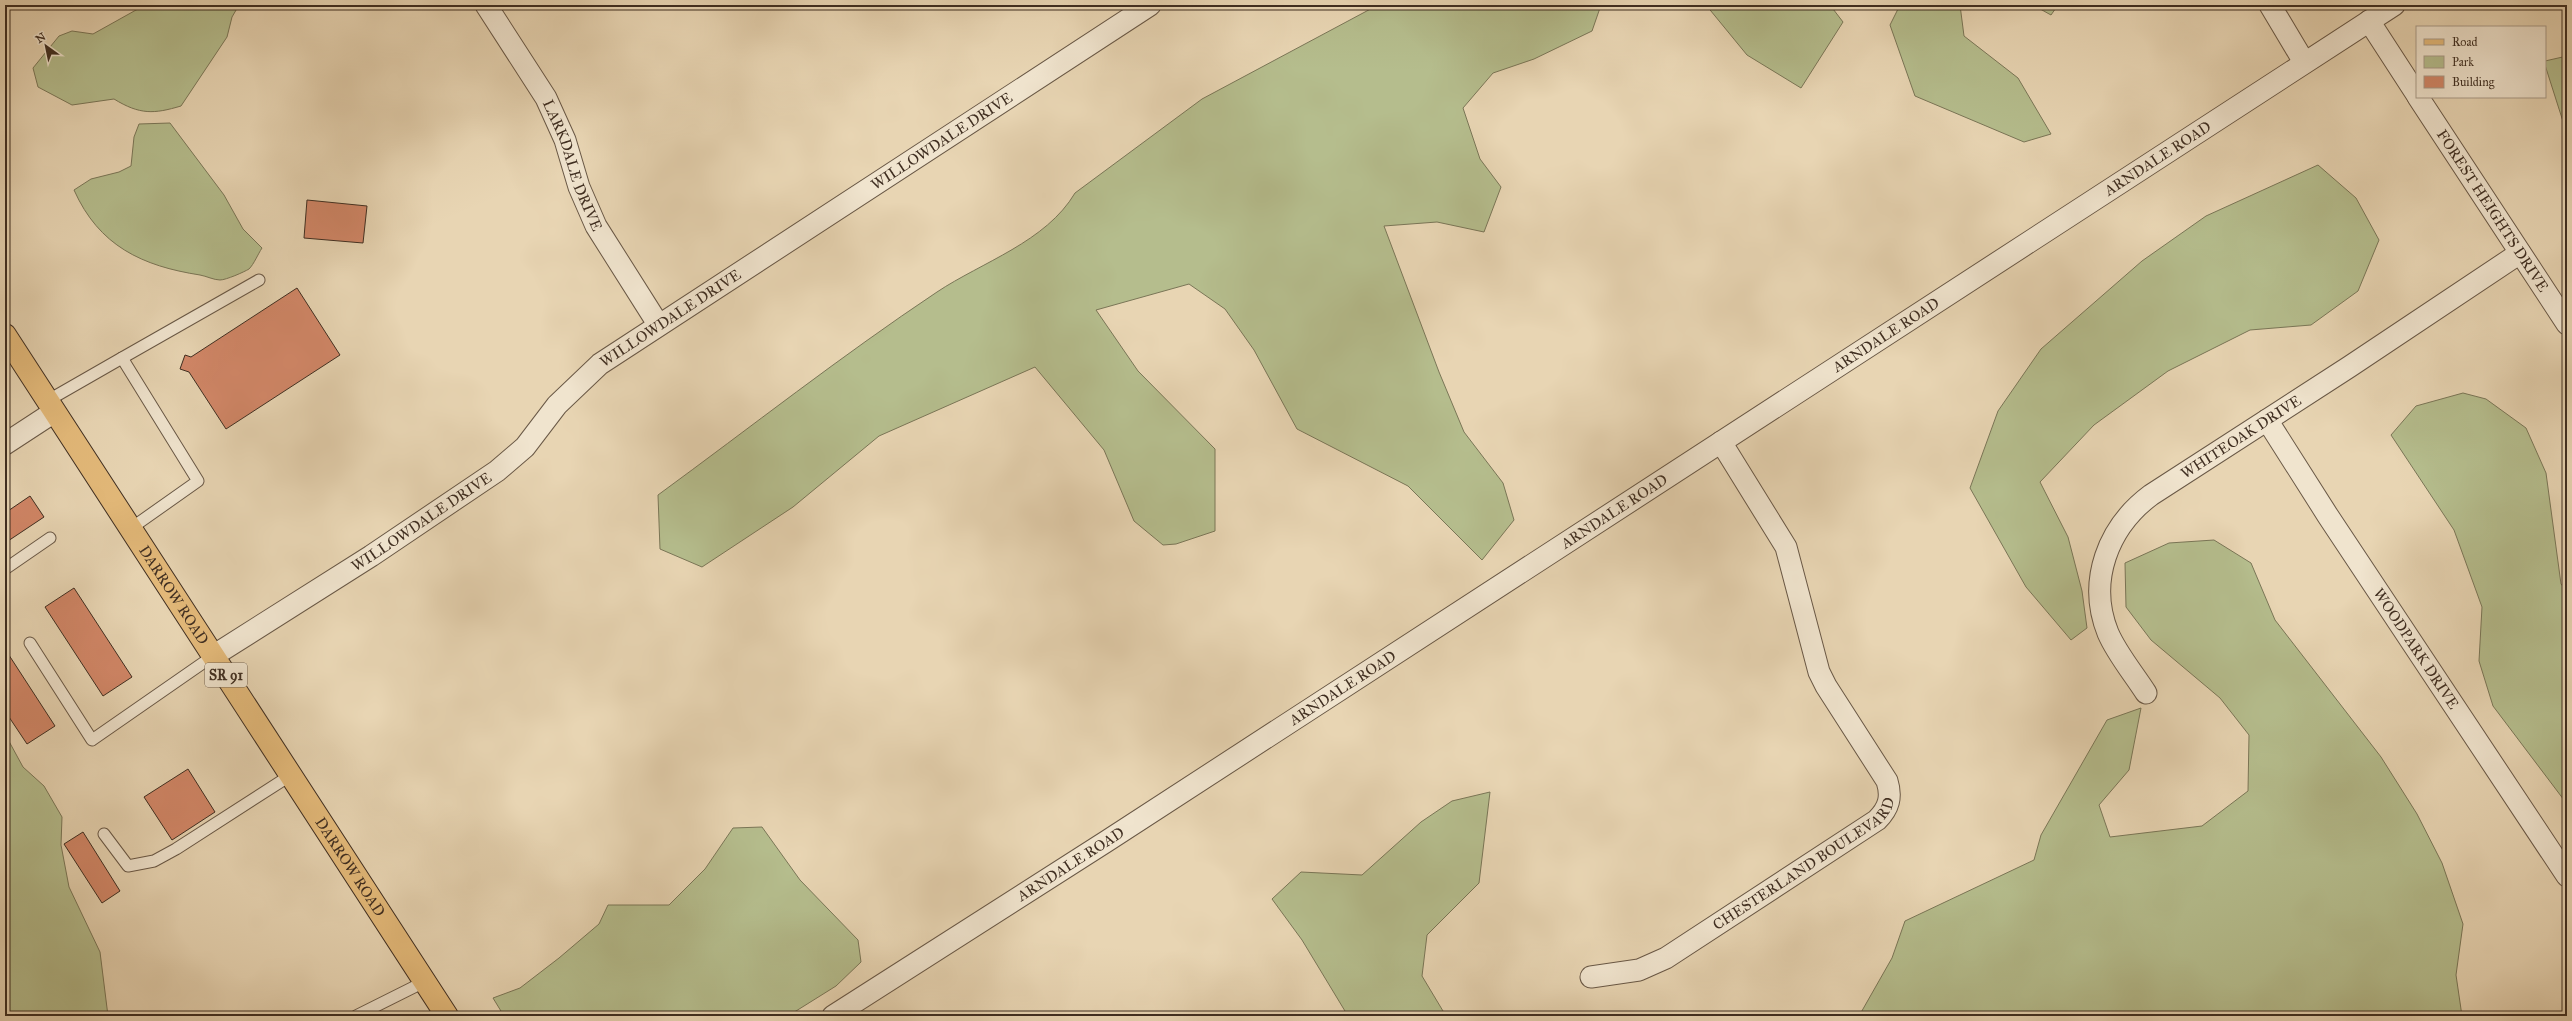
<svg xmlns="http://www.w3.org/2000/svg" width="2572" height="1021" viewBox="0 0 2572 1021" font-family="'IM FELL Great Primer',serif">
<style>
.green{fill:#b5bd8d;stroke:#7a7657}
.building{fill:#d28768;stroke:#3f2e21}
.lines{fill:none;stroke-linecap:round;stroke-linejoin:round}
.lane-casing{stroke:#695846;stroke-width:13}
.street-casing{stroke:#695846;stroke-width:23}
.primary-casing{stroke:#3f2e21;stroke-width:24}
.lane{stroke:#f0e4ce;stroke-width:11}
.street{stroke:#f0e4ce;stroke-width:21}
.primary{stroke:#e4ba7a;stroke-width:22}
.labels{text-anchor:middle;stroke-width:3.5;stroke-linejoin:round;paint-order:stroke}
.shield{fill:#f0e4ce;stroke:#746555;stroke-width:1}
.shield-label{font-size:14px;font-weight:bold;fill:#3f2e21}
.street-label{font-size:15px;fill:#3f2e21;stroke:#f0e4ce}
</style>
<rect width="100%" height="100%" fill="#e8d5b3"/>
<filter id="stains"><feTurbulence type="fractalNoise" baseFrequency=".005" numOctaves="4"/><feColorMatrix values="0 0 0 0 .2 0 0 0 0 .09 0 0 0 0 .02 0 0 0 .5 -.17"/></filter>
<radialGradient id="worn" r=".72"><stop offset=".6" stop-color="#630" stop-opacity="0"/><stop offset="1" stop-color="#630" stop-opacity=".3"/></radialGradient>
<g class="green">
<path d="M 145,5 L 239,5 L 232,17 L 227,37 L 181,106 C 154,114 140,115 114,99 L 72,105 L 38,87 L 33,68 L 59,36 L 72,31 L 93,34 Z"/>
<path d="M 1378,5 L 1601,5 L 1592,31 L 1534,59 L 1493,73 L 1463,108 L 1480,159 L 1501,187 L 1484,232 L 1437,222 L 1384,226 L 1439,372 L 1464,432 L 1503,483 L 1514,520 L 1482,560 L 1408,486 L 1297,429 L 1254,350 L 1225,309 L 1189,284 L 1096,310 L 1138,371 L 1215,449 L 1215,531 L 1176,544 L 1163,545 L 1134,521 L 1104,450 L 1035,367 L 879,436 L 793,507 L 702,567 L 660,549 L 658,495 C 751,427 841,356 937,292 C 982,262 1046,242 1075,193 L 1202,99 Z"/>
<path d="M 1706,5 L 1830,5 L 1843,22 L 1801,88 L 1747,55 Z"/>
<path d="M 1900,5 L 1960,5 L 1964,36 L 2018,78 L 2051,134 L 2024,142 L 1915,96 L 1890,25 Z"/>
<path d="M 2033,5 L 2058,5 L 2051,15 Z"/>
<path d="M 2567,56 L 2567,134 L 2545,65 L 2545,61 Z"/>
<path d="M 170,123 L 224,195 L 243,229 L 262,248 C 258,254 254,264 249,269 C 244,272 226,280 220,280 C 214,280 206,276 200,275 C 142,266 99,246 74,190 L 91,179 L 119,172 L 131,166 L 134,137 L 139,124 Z"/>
<path d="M 2318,165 L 2356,198 L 2379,240 L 2358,291 L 2311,325 L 2250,330 L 2168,371 L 2094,425 L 2040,482 L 2068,537 L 2082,591 L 2087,628 L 2071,640 L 2026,587 L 1970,488 L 1998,411 L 2041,349 L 2142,261 L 2206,216 Z"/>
<path d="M 2463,393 L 2486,399 L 2526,428 L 2546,473 L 2561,584 L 2567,591 L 2567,804 L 2493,706 L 2479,661 L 2482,607 L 2454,530 L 2391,435 L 2416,406 Z"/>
<path d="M 2214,540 L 2251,563 L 2275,620 L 2381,757 L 2417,814 L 2442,863 L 2463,924 L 2456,975 L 2462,1016 L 1859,1016 L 1892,958 L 1905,921 L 2034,860 L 2041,835 L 2107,720 L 2141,708 L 2129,770 L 2099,805 L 2110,837 L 2202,826 L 2248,791 L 2249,735 L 2220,698 L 2151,640 L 2126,607 L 2125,563 L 2169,543 Z"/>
<path d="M 5,734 L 23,767 L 44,786 L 62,817 L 61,845 L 69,887 L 100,952 L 108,1016 L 5,1016 Z"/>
<path d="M 1490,792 L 1479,883 L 1427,935 L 1422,976 L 1446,1016 L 1348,1016 L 1302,940 L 1272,899 L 1301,872 L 1362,875 L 1421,822 L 1452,801 Z"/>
<path d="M 762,827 L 800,880 L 858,940 L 861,962 L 836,986 L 788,1016 L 504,1016 L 493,998 L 520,988 L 559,958 L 599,924 L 608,905 L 669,905 L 705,869 L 733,828 Z"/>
</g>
<g class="building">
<path d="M 307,200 L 367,206 L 363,243 L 304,238 Z"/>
<path d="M 297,288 L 340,355 L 226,429 L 189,372 L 180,369 L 185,355 L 191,357 Z"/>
<path d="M 30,496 L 44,517 L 5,543 L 5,513 Z"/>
<path d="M 74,588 L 132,677 L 103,696 L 45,607 Z"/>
<path d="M 5,649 L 55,726 L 27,744 L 5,711 Z"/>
<path d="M 188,769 L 215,812 L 172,840 L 144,797 Z"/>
<path d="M 83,832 L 120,891 L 102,903 L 64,844 Z"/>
</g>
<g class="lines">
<defs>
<g id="lane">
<path d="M 122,358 L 259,280"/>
<path d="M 47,401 L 122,358 L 198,481 L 130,529"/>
<path d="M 5,569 L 50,538"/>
<path d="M 30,643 L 92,740 L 213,656"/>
<path d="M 104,834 L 128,866 L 154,861 L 176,849 L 291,775"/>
<path d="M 356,1016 L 424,982"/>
</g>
<g id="street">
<path id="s1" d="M 486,5 L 546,98 L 565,140 L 579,187 L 596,226 L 658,324"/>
<path d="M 2270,5 L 2304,62"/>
<path d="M 2369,21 L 2417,95"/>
<path id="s2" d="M 2418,97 L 2567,324"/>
<path id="s3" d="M 2267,420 L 2328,516 L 2567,876"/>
<path d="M 5,444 L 54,412"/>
<path id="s4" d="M 213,656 L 371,556 L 497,471 L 525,447 L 557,405 L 600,364 L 1150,5"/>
<path id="s5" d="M 2146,693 C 2134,674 2117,654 2108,633 C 2087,581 2108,527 2151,495 L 2349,367 L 2520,253"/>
<path id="s6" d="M 1591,977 L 1639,970 L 1666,958 L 1877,820 C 1889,808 1892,797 1887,781 L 1826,686 L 1819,672 L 1786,547 L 1721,442"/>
<path id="s7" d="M 833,1016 L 1107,841 L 2394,5"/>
</g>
<g id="primary">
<path id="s8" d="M 5,335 L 447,1016"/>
</g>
</defs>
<use href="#lane" class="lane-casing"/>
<use href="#street" class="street-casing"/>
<use href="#primary" class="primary-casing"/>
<use href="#lane" class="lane"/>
<use href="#street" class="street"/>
<use href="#primary" class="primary"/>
</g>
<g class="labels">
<rect class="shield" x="205" y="663" width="42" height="24" rx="3"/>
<g class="shield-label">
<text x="226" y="680">SR 91</text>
</g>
<g class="street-label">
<text dy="5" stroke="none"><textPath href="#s4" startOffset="896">WILLOWDALE DRIVE</textPath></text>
<text dy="5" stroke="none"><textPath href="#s7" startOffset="1578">ARNDALE ROAD</textPath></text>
<text dy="5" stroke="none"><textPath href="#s1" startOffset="183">LARKDALE DRIVE</textPath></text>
<text dy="5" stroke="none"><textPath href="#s2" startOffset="136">FOREST HEIGHTS DRIVE</textPath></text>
<text dy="5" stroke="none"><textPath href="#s4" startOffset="572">WILLOWDALE DRIVE</textPath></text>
<text dy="5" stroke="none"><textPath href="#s7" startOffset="1254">ARNDALE ROAD</textPath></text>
<text dy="5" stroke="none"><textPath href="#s5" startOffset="334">WHITEOAK DRIVE</textPath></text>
<text dy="5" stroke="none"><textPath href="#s7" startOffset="930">ARNDALE ROAD</textPath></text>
<text dy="5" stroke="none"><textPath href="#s4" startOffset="248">WILLOWDALE DRIVE</textPath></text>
<text dy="5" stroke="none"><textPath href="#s8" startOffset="310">DARROW ROAD</textPath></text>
<text dy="5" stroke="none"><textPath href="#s3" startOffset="273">WOODPARK DRIVE</textPath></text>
<text dy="5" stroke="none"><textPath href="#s7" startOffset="606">ARNDALE ROAD</textPath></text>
<text dy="5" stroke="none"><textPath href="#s6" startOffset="246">CHESTERLAND BOULEVARD</textPath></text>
<text dy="5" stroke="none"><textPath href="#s7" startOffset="282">ARNDALE ROAD</textPath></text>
<text dy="5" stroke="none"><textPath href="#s8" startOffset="634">DARROW ROAD</textPath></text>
</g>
</g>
<rect width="2572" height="1021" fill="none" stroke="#e8d5b3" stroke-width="20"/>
<rect x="6" y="6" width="2560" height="1009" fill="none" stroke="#3f2e21" stroke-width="2"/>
<rect x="10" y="10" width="2552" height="1001" fill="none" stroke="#3f2e21"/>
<rect x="2416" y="26" width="130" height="72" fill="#f0e4ce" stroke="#a99b89"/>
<rect x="2424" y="39" width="20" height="6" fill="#e4ba7a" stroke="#a99b89"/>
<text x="2452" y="46" font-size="12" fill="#3f2e21">Road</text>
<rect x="2424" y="56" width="20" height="12" fill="#b5bd8d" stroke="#a99b89"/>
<text x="2452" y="66" font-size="12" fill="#3f2e21">Park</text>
<rect x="2424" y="76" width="20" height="12" fill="#d28768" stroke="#a99b89"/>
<text x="2452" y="86" font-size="12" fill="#3f2e21">Building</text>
<g transform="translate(46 46) rotate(327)" stroke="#f0e4ce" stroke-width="3" paint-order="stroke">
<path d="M0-3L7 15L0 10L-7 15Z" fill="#3f2e21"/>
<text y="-6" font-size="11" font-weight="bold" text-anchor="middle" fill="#3f2e21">N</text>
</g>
<rect width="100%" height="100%" filter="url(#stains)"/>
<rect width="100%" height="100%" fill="url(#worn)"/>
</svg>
